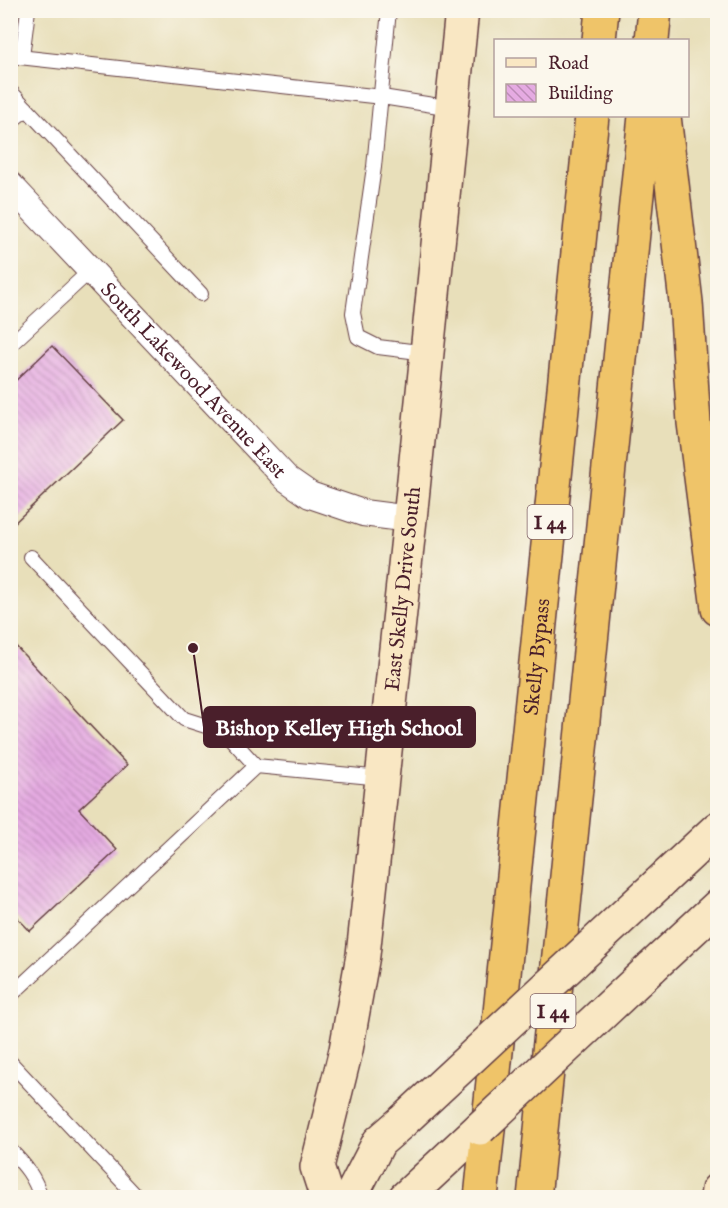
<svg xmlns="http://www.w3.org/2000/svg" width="728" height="1208" viewBox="0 0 728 1208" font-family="'IM FELL English',serif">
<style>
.building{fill:url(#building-back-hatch)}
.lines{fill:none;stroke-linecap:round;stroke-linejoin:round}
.lane-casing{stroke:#623c40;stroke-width:16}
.street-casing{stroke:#623c40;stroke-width:28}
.secondary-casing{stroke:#623c40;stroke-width:36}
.highway-casing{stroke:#623c40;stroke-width:36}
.lane{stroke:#fff;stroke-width:14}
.street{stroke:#fff;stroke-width:26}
.secondary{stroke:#f9e7c3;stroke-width:33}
.highway{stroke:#efc469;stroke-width:33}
.secondary-bridge-casing{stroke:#623c40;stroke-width:36;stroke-linecap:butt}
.secondary-bridge{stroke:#f9e7c3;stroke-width:33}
.labels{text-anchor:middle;stroke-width:4.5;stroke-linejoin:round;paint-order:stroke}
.shield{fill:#fbf7ec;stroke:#7f6065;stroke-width:1.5}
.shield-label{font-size:20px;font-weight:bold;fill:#4a1f2b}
.street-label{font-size:21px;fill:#4a1f2b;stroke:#fbf7ec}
.leader{fill:none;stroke:#4a1f2b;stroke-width:2}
.callout-dot{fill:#4a1f2b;stroke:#fbf7ec;stroke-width:2}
.callout{fill:#4a1f2b;stroke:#4a1f2b;stroke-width:2}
.callout-label{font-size:22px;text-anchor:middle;font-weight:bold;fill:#fff}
</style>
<defs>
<pattern id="building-back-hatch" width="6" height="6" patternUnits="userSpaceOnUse" patternTransform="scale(1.5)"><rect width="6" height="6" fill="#e5abe2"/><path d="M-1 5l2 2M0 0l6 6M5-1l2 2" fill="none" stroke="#bc8bb7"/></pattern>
</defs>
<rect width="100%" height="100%" fill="#fbf7ec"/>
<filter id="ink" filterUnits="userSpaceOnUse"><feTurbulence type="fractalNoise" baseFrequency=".0167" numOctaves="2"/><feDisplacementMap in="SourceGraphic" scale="12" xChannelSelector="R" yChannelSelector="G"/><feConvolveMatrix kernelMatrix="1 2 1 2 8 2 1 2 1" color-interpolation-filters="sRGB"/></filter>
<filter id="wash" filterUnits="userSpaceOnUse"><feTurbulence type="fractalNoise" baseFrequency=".008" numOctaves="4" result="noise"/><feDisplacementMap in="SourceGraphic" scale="24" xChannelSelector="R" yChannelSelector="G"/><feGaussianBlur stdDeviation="1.35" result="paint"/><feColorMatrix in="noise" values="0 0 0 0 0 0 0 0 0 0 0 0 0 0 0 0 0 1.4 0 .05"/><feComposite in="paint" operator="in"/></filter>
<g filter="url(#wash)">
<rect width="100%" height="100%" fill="#e8dfba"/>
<g id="blocks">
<g class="building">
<path d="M 52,346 L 123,420 L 10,527 L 10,386 Z"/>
<path d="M 10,640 L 127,765 L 79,809 L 117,850 L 30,931 L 10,910 Z"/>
</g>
</g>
</g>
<g filter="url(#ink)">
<use href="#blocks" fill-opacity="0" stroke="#623c40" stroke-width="1.5"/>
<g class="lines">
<defs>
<g id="lane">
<path d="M 389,10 L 374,167 L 353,313 L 358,337 L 378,347 L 427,353"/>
<path d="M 10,56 L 382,97 L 452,108"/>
<path d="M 22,57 L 28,10"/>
<path d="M 10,91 L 201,294"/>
<path d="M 10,122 L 27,109"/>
<path d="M 10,345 L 91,270"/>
<path d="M 31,557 L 184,719 L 225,732 L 256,766"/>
<path d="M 10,996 L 256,766 L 382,778"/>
<path d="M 10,1062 L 138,1198"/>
<path d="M 10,1150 C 25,1165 35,1177 41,1198"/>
</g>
<g id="street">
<path id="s1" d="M 10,185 L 287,479 L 310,495 L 363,513 L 410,519"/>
</g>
<g id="secondary">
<path d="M 659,883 L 718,828"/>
<path d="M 651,968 L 718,906"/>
<path id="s2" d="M 327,1198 L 317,1167 L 346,1050 L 363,955 L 410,519 L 462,10"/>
<path d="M 350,1198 L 379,1142 L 403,1121"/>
<path d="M 405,1198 L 480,1128"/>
<path d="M 717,1198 L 718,1190"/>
</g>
<g id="highway">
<path d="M 599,40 L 602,10"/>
<path d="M 652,40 L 655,10"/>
<path d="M 664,116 L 686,302 L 694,423 L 718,609"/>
<path id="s3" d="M 481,1198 L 592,116"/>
<path d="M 534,1198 L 645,116"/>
</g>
</defs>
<use href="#lane" class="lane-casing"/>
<use href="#street" class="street-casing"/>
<use href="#secondary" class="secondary-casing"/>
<use href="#highway" class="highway-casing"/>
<use href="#lane" class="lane"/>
<use href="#street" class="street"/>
<use href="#secondary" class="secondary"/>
<use href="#highway" class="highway"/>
<defs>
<g id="secondary-bridge">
<path d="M 403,1121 L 659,883"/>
<path d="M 480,1128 L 651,968"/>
</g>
</defs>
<use href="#secondary-bridge" class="secondary-bridge-casing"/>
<use href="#secondary-bridge" class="secondary-bridge"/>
</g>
</g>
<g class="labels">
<g class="shield">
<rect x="527.5" y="505" width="45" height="34" rx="4.5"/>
<rect x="530.5" y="994" width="45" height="34" rx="4.5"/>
</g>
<g class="shield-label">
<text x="550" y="529">I 44</text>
<text x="553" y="1018">I 44</text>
</g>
<g class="street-label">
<text dy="7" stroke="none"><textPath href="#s1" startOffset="268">South Lakewood Avenue East</textPath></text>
<text dy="7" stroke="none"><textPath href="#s2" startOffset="618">East Skelly Drive South</textPath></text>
<text dy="7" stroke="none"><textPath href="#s3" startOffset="544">Skelly Bypass</textPath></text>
</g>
</g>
<path class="leader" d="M193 648L204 727"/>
<circle class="callout-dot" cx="193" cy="648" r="6"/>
<rect class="callout" x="204" y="707" width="271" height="40" rx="6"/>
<g class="callout-label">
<text x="339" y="735">Bishop Kelley High School</text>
</g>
<rect width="728" height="1208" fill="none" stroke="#fbf7ec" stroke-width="36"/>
<rect x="494" y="39" width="195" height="78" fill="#fbf7ec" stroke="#b4a19f" stroke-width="1.5"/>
<rect x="506" y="58" width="30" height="9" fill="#f9e7c3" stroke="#b4a19f" stroke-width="1.5"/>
<text x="548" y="69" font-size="18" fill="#4a1f2b">Road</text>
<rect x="506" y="84" width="30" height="18" fill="url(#building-back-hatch)" stroke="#b4a19f" stroke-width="1.5"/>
<text x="548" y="99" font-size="18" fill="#4a1f2b">Building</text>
</svg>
